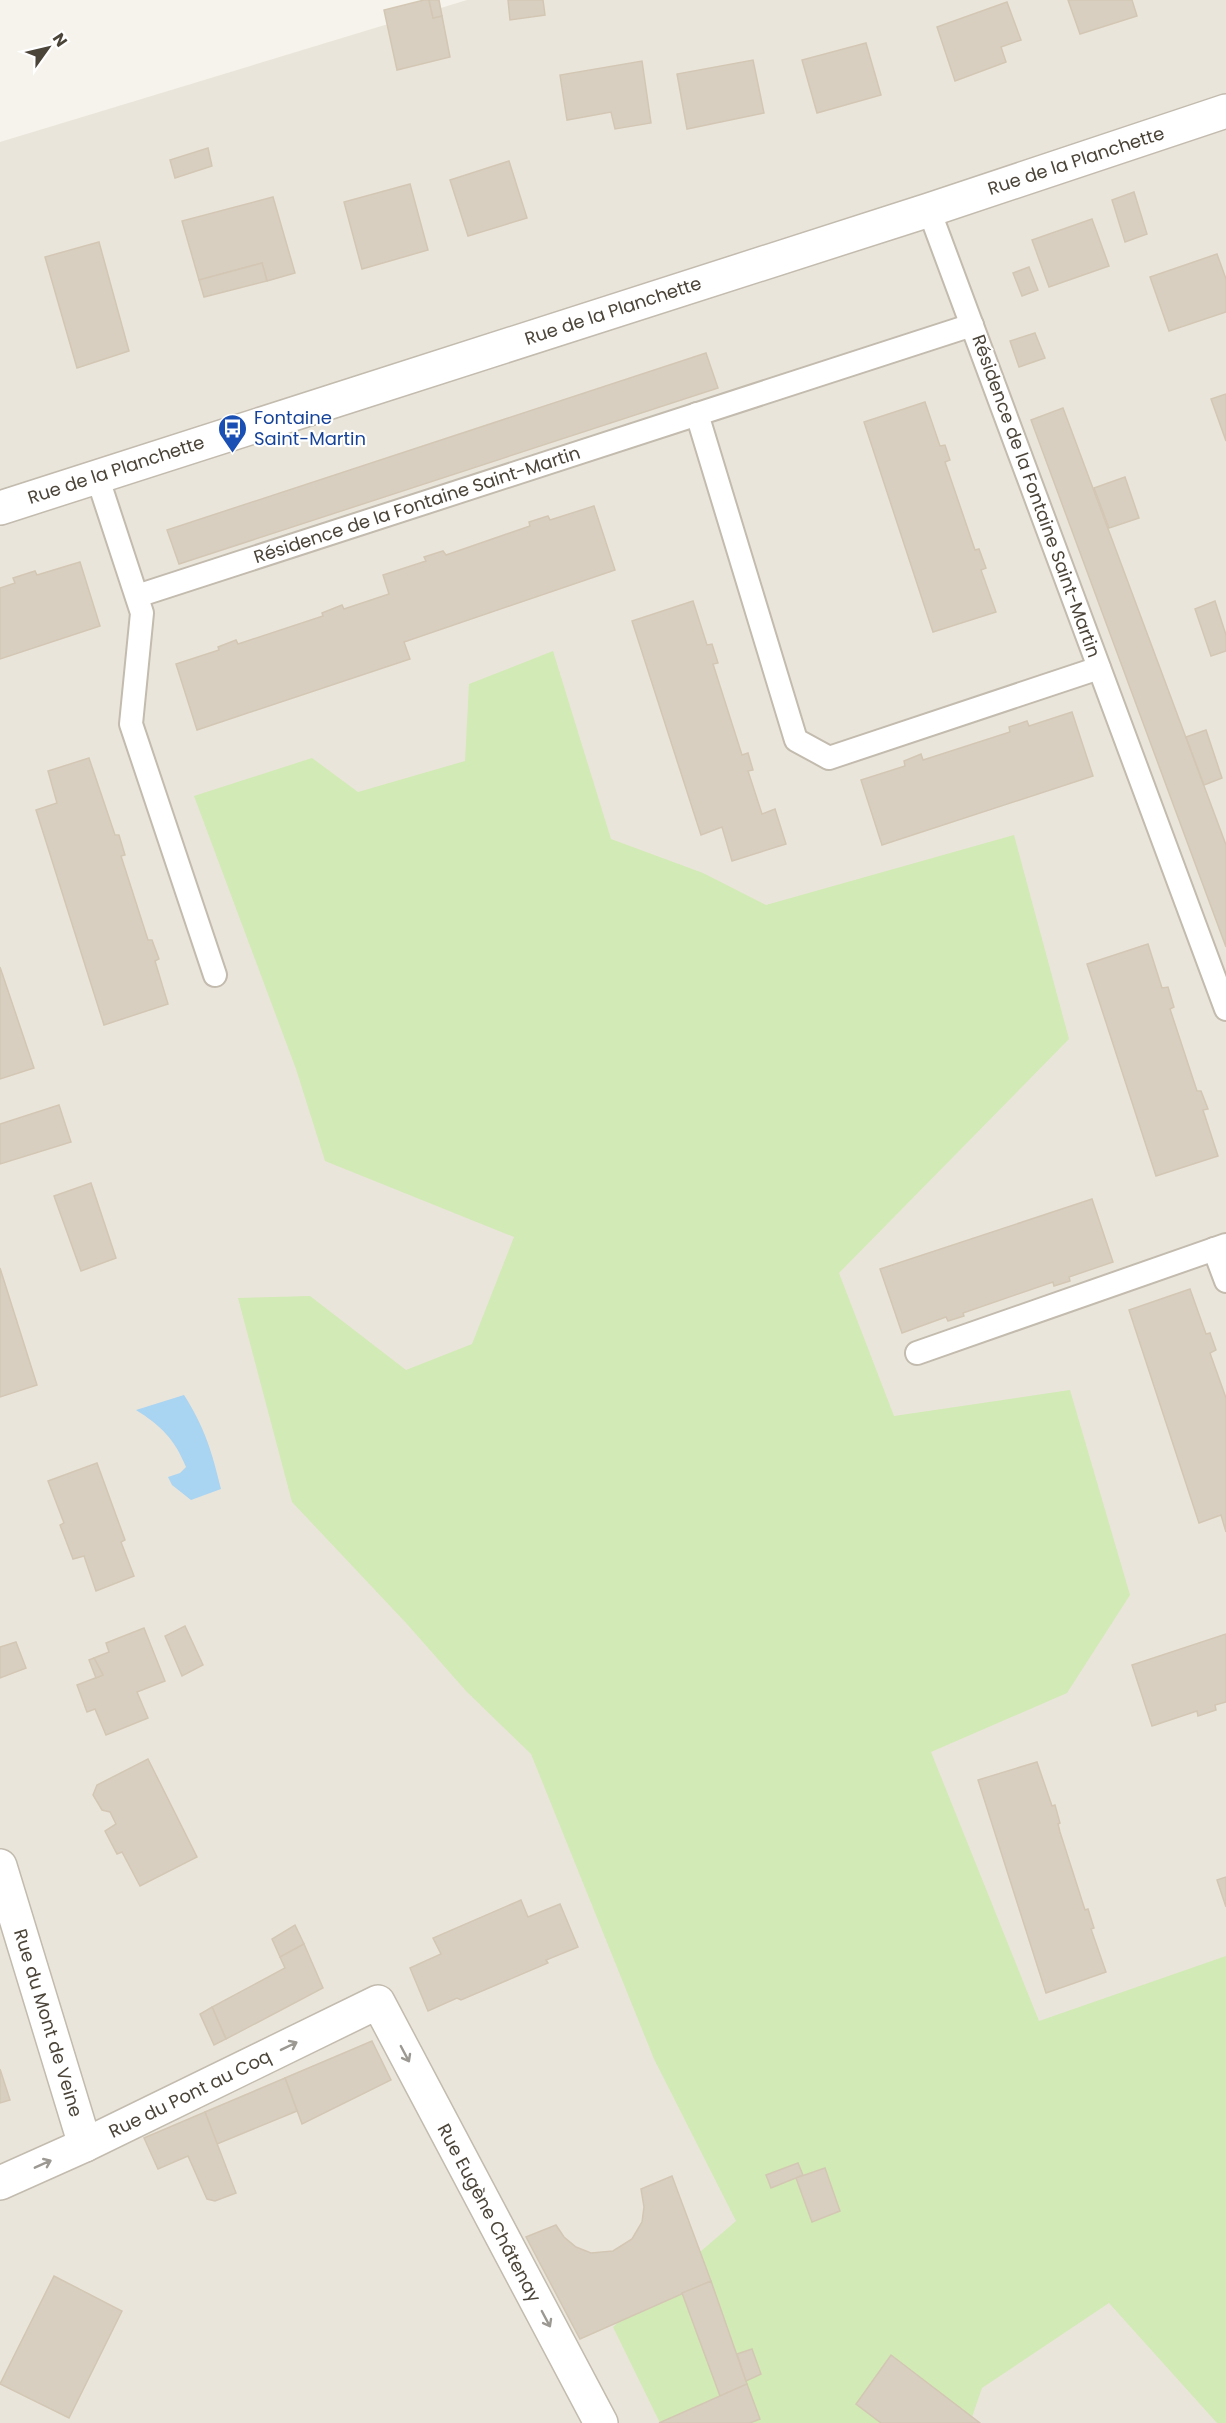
<svg xmlns="http://www.w3.org/2000/svg" width="1226" height="2423" viewBox="0 0 1226 2423" font-family="Poppins,sans-serif">
<style>
.residential{fill:#eae5da}
.green{fill:#d2eab5}
.water{fill:#a9d4f2}
.building{fill:#d8cfc1;stroke:#d3c7b4;stroke-width:1.5}
.lines{fill:none;stroke-linecap:round;stroke-linejoin:round}
.service-casing{stroke:#c2bbae;stroke-width:26}
.minor-casing{stroke:#c2bbae;stroke-width:36}
.service{stroke:#fff;stroke-width:22}
.minor{stroke:#fff;stroke-width:33}
.oneway{stroke:#9c9892}
.labels{text-anchor:middle;stroke-width:4.5;stroke-linejoin:round;paint-order:stroke}
.street-label{font-size:18px;fill:#4b4439;stroke:#fff}
.transit-label{font-size:18px;fill:#164399;stroke:#fff;text-anchor:start}
</style>
<rect width="100%" height="100%" fill="#f6f3ec"/>
<path class="residential" d="M 467,0 L 1226,0 L 1226,2423 L 0,2423 L 0,142 Z"/>
<path class="green" d="M 553,651 L 611,839 L 703,873 L 766,905 L 1014,835 L 1069,1039 L 839,1273 L 894,1416 L 1070,1390 L 1130,1595 L 1067,1693 L 931,1752 L 1039,2021 L 1226,1956 L 1226,2423 L 1217,2423 L 1109,2303 L 982,2388 L 970,2423 L 660,2423 L 613,2327 L 736,2221 L 654,2059 L 531,1754 L 466,1691 L 407,1624 L 292,1502 L 238,1298 L 310,1296 L 406,1370 L 472,1344 L 514,1237 L 325,1161 L 296,1069 L 194,796 L 312,758 L 358,792 L 465,761 L 469,684 Z"/>
<path class="water" d="M 184,1395 C 205,1428 212,1452 221,1489 L 191,1500 L 172,1485 L 168,1477 L 180,1473 L 186,1467 C 174,1438 161,1426 136,1410 Z"/>
<g class="building">
<path d="M 424,0 L 429,0 L 433,18 L 442,16 L 450,57 L 397,70 L 384,10 Z"/>
<path d="M 429,0 L 439,0 L 442,16 L 433,18 Z"/>
<path d="M 508,0 L 543,0 L 545,15 L 510,20 Z"/>
<path d="M 1068,0 L 1132,0 L 1137,16 L 1080,34 Z"/>
<path d="M 1007,2 L 1021,40 L 1001,47 L 1006,62 L 955,81 L 937,27 Z"/>
<path d="M 866,43 L 881,95 L 817,113 L 802,60 Z"/>
<path d="M 753,60 L 764,113 L 687,129 L 677,74 Z"/>
<path d="M 642,61 L 651,123 L 615,129 L 611,112 L 567,120 L 560,75 Z"/>
<path d="M 208,148 L 212,166 L 175,178 L 170,160 Z"/>
<path d="M 509,161 L 527,218 L 468,236 L 450,180 Z"/>
<path d="M 410,184 L 428,250 L 362,269 L 344,202 Z"/>
<path d="M 1134,192 L 1147,234 L 1125,242 L 1112,200 Z"/>
<path d="M 273,197 L 295,273 L 267,281 L 262,263 L 199,280 L 182,221 Z"/>
<path d="M 1092,219 L 1109,266 L 1049,287 L 1032,240 Z"/>
<path d="M 99,242 L 129,351 L 77,368 L 45,257 Z"/>
<path d="M 1217,254 L 1226,279 L 1226,312 L 1169,331 L 1150,277 Z"/>
<path d="M 262,263 L 267,281 L 204,297 L 199,280 Z"/>
<path d="M 1029,267 L 1038,290 L 1022,296 L 1013,273 Z"/>
<path d="M 1035,333 L 1045,358 L 1019,367 L 1010,341 Z"/>
<path d="M 706,353 L 718,388 L 179,564 L 167,530 Z"/>
<path d="M 1226,394 L 1226,441 L 1211,399 Z"/>
<path d="M 925,402 L 940,446 L 945,445 L 950,460 L 945,462 L 975,550 L 979,549 L 986,568 L 981,570 L 996,612 L 933,632 L 864,422 Z"/>
<path d="M 1063,408 L 1226,845 L 1226,947 L 1031,420 Z"/>
<path d="M 1125,477 L 1139,518 L 1109,528 L 1094,488 Z"/>
<path d="M 594,506 L 615,570 L 404,642 L 410,659 L 197,730 L 176,664 L 219,650 L 218,647 L 236,640 L 238,644 L 323,616 L 322,613 L 342,605 L 344,609 L 389,594 L 383,575 L 426,561 L 424,557 L 443,551 L 446,555 L 530,526 L 529,522 L 548,516 L 550,520 Z"/>
<path d="M 80,562 L 100,626 L 0,659 L 0,588 L 15,583 L 13,578 L 35,571 L 37,575 Z"/>
<path d="M 693,601 L 707,645 L 712,644 L 718,663 L 713,664 L 742,755 L 748,753 L 753,770 L 748,771 L 762,814 L 775,809 L 786,844 L 732,861 L 722,827 L 701,835 L 632,621 Z"/>
<path d="M 1215,601 L 1226,635 L 1226,651 L 1211,656 L 1195,609 Z"/>
<path d="M 1072,712 L 1093,776 L 882,845 L 861,780 L 905,766 L 904,761 L 921,754 L 923,760 L 1010,732 L 1009,727 L 1027,721 L 1029,726 Z"/>
<path d="M 1206,730 L 1222,778 L 1204,785 L 1186,737 Z"/>
<path d="M 89,758 L 115,835 L 119,835 L 125,855 L 121,856 L 148,940 L 152,940 L 159,959 L 155,961 L 168,1004 L 104,1025 L 36,810 L 57,803 L 48,771 Z"/>
<path d="M 1148,944 L 1162,988 L 1168,987 L 1174,1007 L 1170,1009 L 1197,1091 L 1201,1091 L 1208,1109 L 1203,1110 L 1218,1156 L 1156,1176 L 1087,964 Z"/>
<path d="M 0,967 L 34,1068 L 0,1079 Z"/>
<path d="M 59,1105 L 71,1142 L 0,1164 L 0,1124 Z"/>
<path d="M 91,1183 L 116,1258 L 81,1271 L 54,1196 Z"/>
<path d="M 1092,1199 L 1113,1262 L 1069,1277 L 1070,1281 L 1054,1286 L 1053,1282 L 963,1313 L 964,1316 L 948,1321 L 946,1317 L 902,1333 L 880,1269 Z"/>
<path d="M 0,1268 L 37,1385 L 0,1397 Z"/>
<path d="M 1190,1289 L 1206,1334 L 1210,1333 L 1216,1350 L 1210,1353 L 1226,1398 L 1226,1532 L 1221,1515 L 1199,1523 L 1129,1310 Z"/>
<path d="M 97,1463 L 125,1540 L 121,1542 L 134,1576 L 96,1591 L 84,1556 L 73,1559 L 60,1525 L 64,1523 L 48,1481 Z"/>
<path d="M 185,1626 L 203,1665 L 182,1676 L 165,1636 Z"/>
<path d="M 144,1628 L 165,1681 L 137,1692 L 148,1718 L 106,1735 L 95,1709 L 87,1712 L 77,1685 L 103,1675 L 94,1658 L 109,1652 L 106,1643 Z"/>
<path d="M 1226,1634 L 1226,1702 L 1215,1705 L 1216,1710 L 1198,1716 L 1197,1711 L 1152,1726 L 1132,1665 Z"/>
<path d="M 16,1642 L 26,1668 L 0,1678 L 0,1647 Z"/>
<path d="M 94,1658 L 103,1675 L 96,1678 L 89,1660 Z"/>
<path d="M 148,1759 L 197,1857 L 140,1886 L 122,1852 L 117,1854 L 105,1831 L 116,1824 L 110,1812 L 102,1810 L 93,1795 L 97,1785 Z"/>
<path d="M 1037,1762 L 1052,1806 L 1055,1805 L 1060,1823 L 1058,1824 L 1060,1832 L 1085,1910 L 1088,1909 L 1094,1928 L 1091,1929 L 1106,1972 L 1046,1993 L 978,1780 Z"/>
<path d="M 1226,1877 L 1226,1907 L 1217,1880 Z"/>
<path d="M 521,1900 L 528,1917 L 560,1904 L 578,1947 L 546,1960 L 548,1963 L 461,2000 L 457,1998 L 428,2011 L 410,1968 L 441,1954 L 433,1938 Z"/>
<path d="M 295,1925 L 304,1944 L 280,1957 L 272,1939 Z"/>
<path d="M 304,1944 L 323,1988 L 226,2039 L 212,2007 L 285,1968 L 280,1957 Z"/>
<path d="M 212,2007 L 226,2039 L 214,2045 L 200,2014 Z"/>
<path d="M 372,2041 L 391,2080 L 302,2124 L 285,2078 Z"/>
<path d="M 0,2069 L 10,2100 L 0,2103 Z"/>
<path d="M 285,2078 L 297,2111 L 217,2144 L 205,2112 Z"/>
<path d="M 205,2112 L 236,2193 L 215,2201 L 207,2199 L 188,2156 L 158,2169 L 144,2138 Z"/>
<path d="M 798,2163 L 803,2175 L 771,2188 L 766,2175 Z"/>
<path d="M 825,2168 L 840,2211 L 812,2222 L 796,2178 Z"/>
<path d="M 672,2176 L 711,2281 L 580,2339 L 526,2237 L 556,2225 L 564,2237 L 576,2247 L 591,2253 L 613,2251 L 632,2239 L 642,2222 L 644,2207 L 641,2189 Z"/>
<path d="M 54,2276 L 122,2311 L 69,2418 L 0,2384 Z"/>
<path d="M 711,2281 L 747,2384 L 720,2396 L 682,2293 Z"/>
<path d="M 752,2349 L 761,2374 L 746,2381 L 737,2354 Z"/>
<path d="M 891,2355 L 980,2423 L 881,2423 L 856,2404 Z"/>
<path d="M 747,2384 L 760,2419 L 750,2423 L 659,2423 Z"/>
</g>
<g class="lines">
<defs>
<g id="service">
<path d="M 929,210 L 1226,1009"/>
<path d="M 697,414 L 796,740 L 829,758 L 1099,668"/>
<path d="M 97,476 L 142,613 L 131,724 L 215,975"/>
<path d="M 137,596 L 972,325"/>
<path d="M 1214,1249 L 1226,1281"/>
<path d="M 917,1353 L 1226,1245"/>
</g>
<g id="minor">
<path d="M 0,508 L 929,210 L 1226,111"/>
<path d="M 0,1866 L 85,2145"/>
<path d="M 0,2183 L 85,2145 L 378,2002 L 601,2423"/>
</g>
</defs>
<use href="#service" class="service-casing"/>
<use href="#minor" class="minor-casing"/>
<use href="#service" class="service"/>
<use href="#minor" class="minor"/>
</g>
<defs><path id="oneway-shaft" d="M-6 0H5M1.5-3L5.5 0L1.5 3" fill="none" stroke-width="1.6" stroke-linecap="round" stroke-linejoin="round" transform="scale(1.5)"/></defs>
<g class="oneway">
<use href="#oneway-shaft" transform="translate(289 2046) rotate(-26)"/>
<use href="#oneway-shaft" transform="translate(405 2054) rotate(62)"/>
<use href="#oneway-shaft" transform="translate(43 2164) rotate(-24)"/>
<use href="#oneway-shaft" transform="translate(546 2319) rotate(62)"/>
</g>
<defs>
<symbol id="bus-pin" viewBox="-11 -11 22 30"><path d="M0 17L-7.5 6A9.5 9.5 0 1 1 7.5 6Z" fill="#1a4fb4" stroke="#fff"/><path d="M-5-6H5V4H4V6H2V4H-2V6H-4V4H-5ZM-3.5-4V0h7V-4ZM-3.5 1.2v1.5H-2V1.2ZM2 1.2v1.5H3.5V1.2Z" fill="#fff"/></symbol>
</defs>
<g fill-rule="evenodd">
<use href="#bus-pin" x="216" y="412" width="33" height="45"/>
</g>
<g class="labels">
<g class="street-label">
<text transform="translate(1076 161) rotate(-18)" y="6">Rue de la Planchette</text>
<text transform="translate(613 311) rotate(-18)" y="6">Rue de la Planchette</text>
<text transform="translate(116 470) rotate(-18)" y="6">Rue de la Planchette</text>
<text transform="translate(1036 496) rotate(70)" y="6">Résidence de la Fontaine Saint-Martin</text>
<text transform="translate(417 505) rotate(-18)" y="6">Résidence de la Fontaine Saint-Martin</text>
<text transform="translate(48 2023) rotate(73)" y="6">Rue du Mont de Veine</text>
<text transform="translate(190 2094) rotate(-26)" y="6">Rue du Pont au Coq</text>
<text transform="translate(489 2213) rotate(62)" y="6">Rue Eugène Châtenay</text>
</g>
<g class="transit-label">
<text x="254" y="424">Fontaine<tspan x="254" dy="21">Saint-Martin</tspan></text>
</g>
</g>
<g transform="translate(48 48) rotate(56)" stroke="#ffffff" stroke-width="4.5" paint-order="stroke">
<path d="M0-4.5L10 22L0 15L-10 22Z" fill="#4b4439"/>
<text y="-9" font-size="16" font-weight="bold" text-anchor="middle" fill="#4b4439">N</text>
</g>
</svg>
